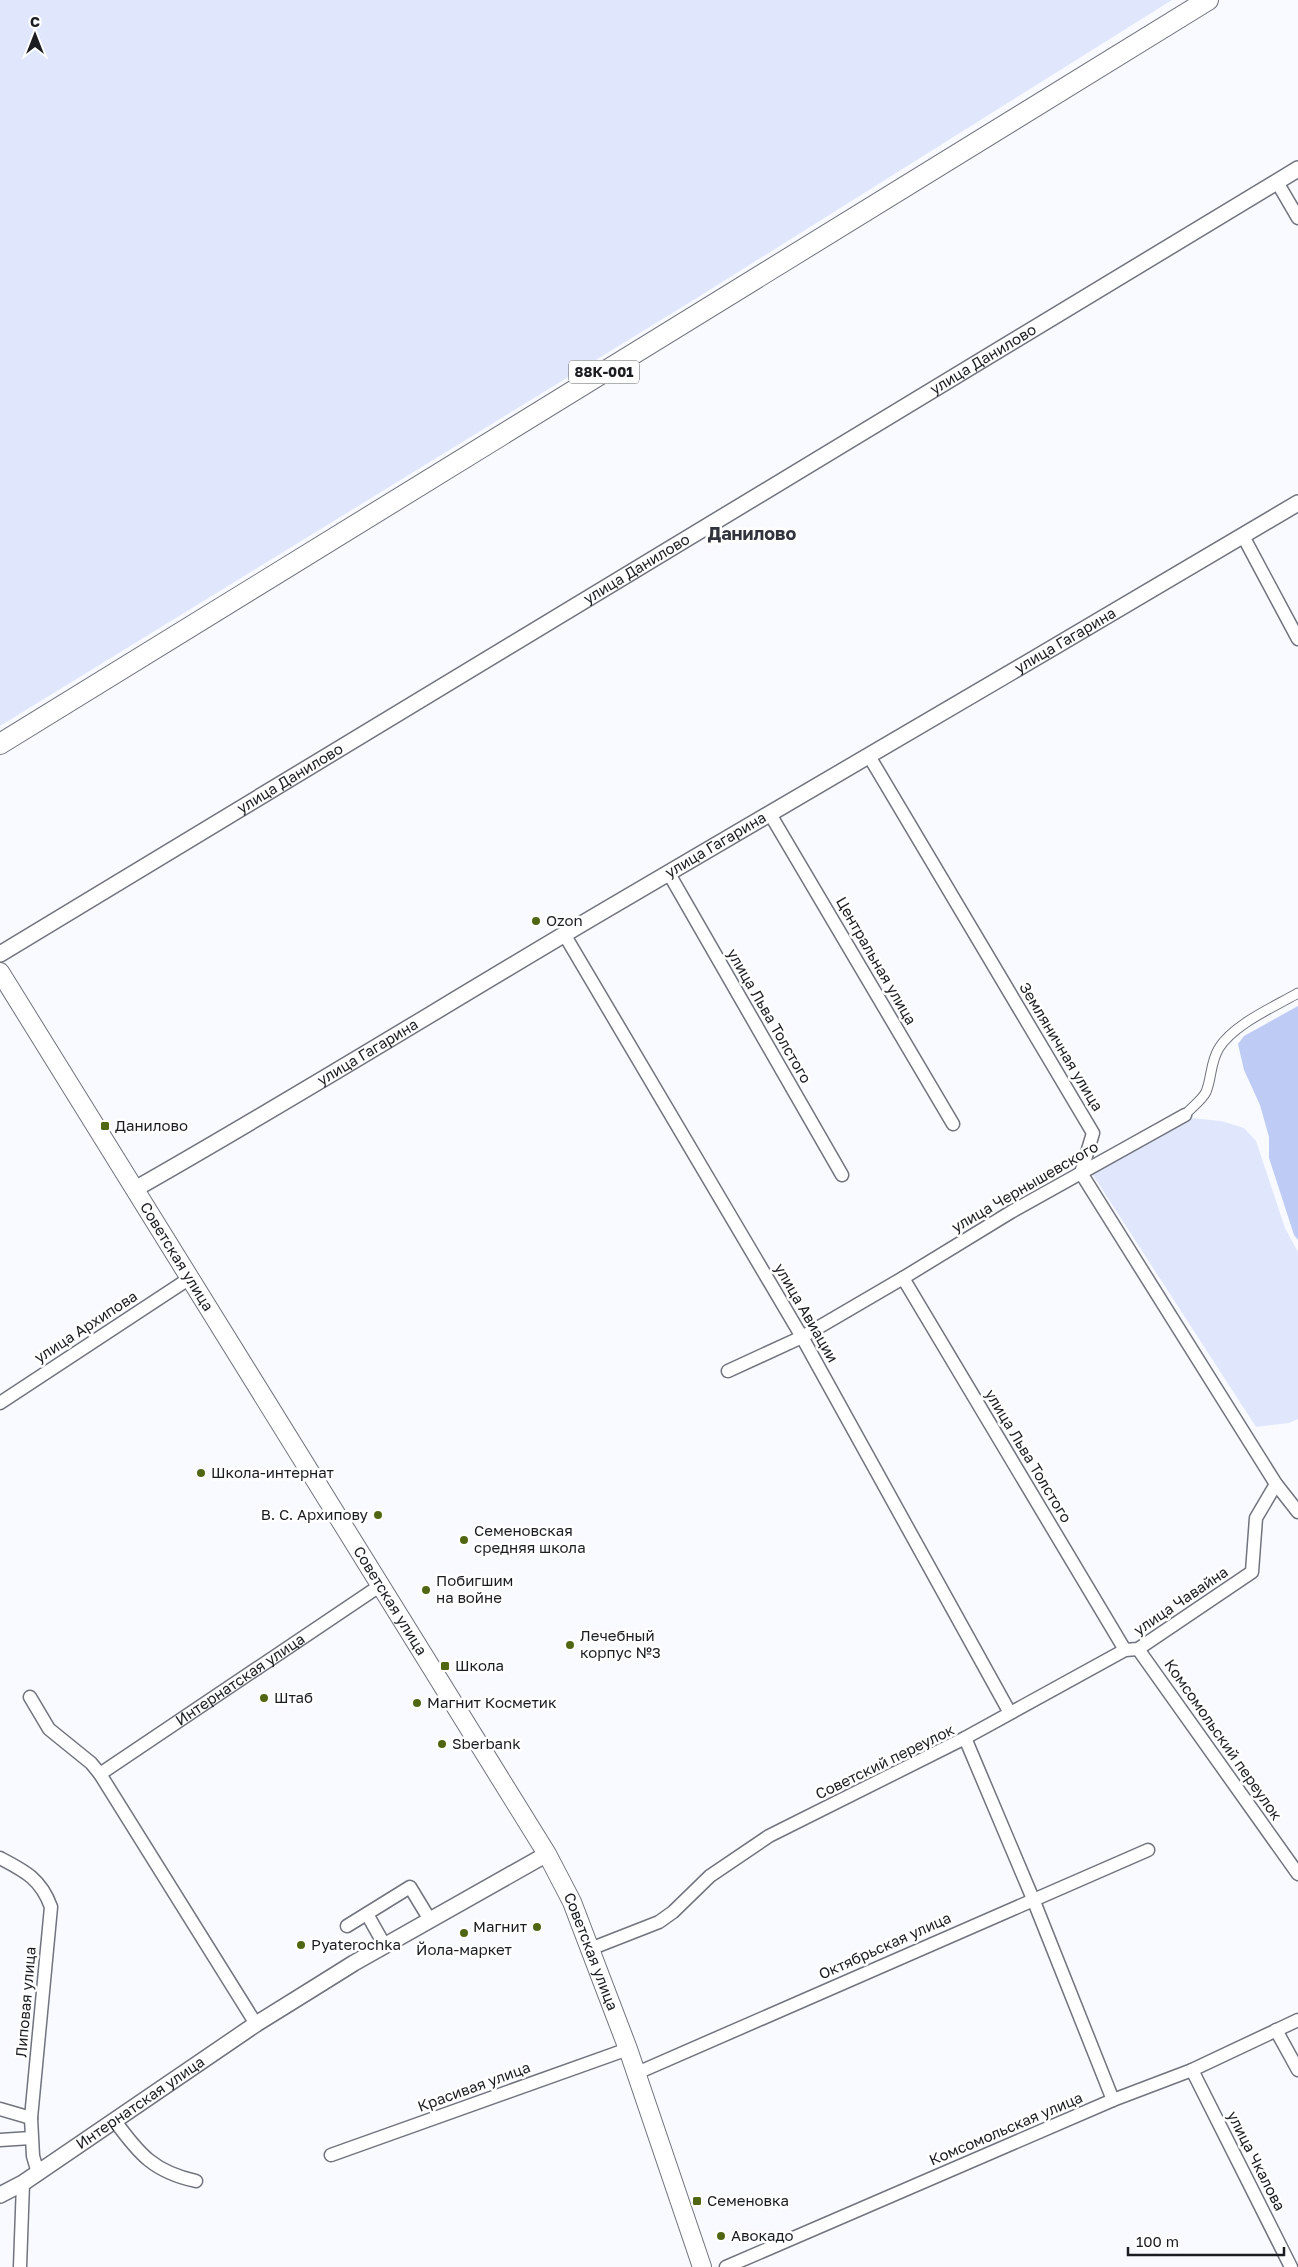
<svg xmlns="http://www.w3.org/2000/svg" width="1298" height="2267" viewBox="0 0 1298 2267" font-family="'Golos Text',sans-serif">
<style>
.green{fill:#e0e7fd}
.forest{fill:#becbf4}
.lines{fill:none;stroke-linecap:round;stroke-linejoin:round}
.pedestrian-casing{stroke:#71747e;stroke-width:11}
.minor-casing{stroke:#71747e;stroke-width:15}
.tertiary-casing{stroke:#71747e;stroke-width:18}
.secondary-casing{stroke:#71747e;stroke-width:20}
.primary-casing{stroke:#71747e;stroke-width:22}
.pedestrian{stroke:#fff;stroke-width:9}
.minor{stroke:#fff;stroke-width:12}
.tertiary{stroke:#fff;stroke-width:15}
.secondary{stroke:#fff;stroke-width:18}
.primary{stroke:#fff;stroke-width:20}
.poi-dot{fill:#506613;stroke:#fff;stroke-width:2}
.labels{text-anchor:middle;stroke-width:5;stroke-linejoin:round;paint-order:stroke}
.shield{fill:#fff;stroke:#5f6164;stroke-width:1}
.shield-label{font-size:14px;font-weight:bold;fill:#1b1d21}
.street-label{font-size:15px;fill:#1b1d21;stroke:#fff}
.poi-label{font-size:15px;fill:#1b1d21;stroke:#fff;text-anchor:start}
.quarter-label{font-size:18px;font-weight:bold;fill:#31343d;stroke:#fff}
</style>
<rect width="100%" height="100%" fill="#f9faff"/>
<g class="green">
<path d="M 0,0 L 1172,0 L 700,296 L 0,726 Z"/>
<path d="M 1191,1118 L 1221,1121 L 1244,1128 L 1256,1141 L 1285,1228 L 1298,1252 L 1298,1419 L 1289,1423 L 1256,1427 L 1091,1172 Z"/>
</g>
<path class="forest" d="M 1298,1006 L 1298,1240 L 1294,1235 L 1269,1158 L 1269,1137 L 1260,1105 L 1244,1070 L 1238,1044 L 1244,1036 Z"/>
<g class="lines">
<defs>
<path id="pedestrian" d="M 1185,1115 C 1191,1108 1202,1100 1206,1092 C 1212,1077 1210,1063 1219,1048 C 1234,1024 1274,1007 1298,993"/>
<g id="minor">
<path d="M 1277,182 L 1298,218"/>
<path d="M 1243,536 L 1298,639"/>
<path d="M 869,756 L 1093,1133 L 1081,1173 L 1276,1484 L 1298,1512"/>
<path d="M 770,814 L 953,1124"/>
<path d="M 668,872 L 842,1175"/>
<path d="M 564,934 L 802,1337 L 1010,1713"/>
<path d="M 903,1278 L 1125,1650"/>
<path d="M 728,1371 L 802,1337 L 903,1278 L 1011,1212 L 1185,1115"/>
<path d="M 0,1403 L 190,1278"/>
<path d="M 1138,1649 L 1298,1874"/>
<path d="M 30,1697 L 49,1729 L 91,1763 L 100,1774 L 256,2024"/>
<path d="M 965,1738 L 1033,1899 L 1113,2100"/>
<path id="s1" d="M 100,1774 L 381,1585"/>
<path d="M 0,1858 C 25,1871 41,1879 51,1907 L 31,2118 L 33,2156 L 38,2173"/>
<path d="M 367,1914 L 385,1946"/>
<path d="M 347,1926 L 410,1887 L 430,1920"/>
<path d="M 590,1949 L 659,1922 L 673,1912 L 710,1876 L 769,1836 L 965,1738 L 1125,1650 L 1138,1649 L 1252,1572 L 1256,1518 L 1276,1484"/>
<path d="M 1276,2030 L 1298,2070"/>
<path d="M 1192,2070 L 1291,2267"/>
<path d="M 637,2073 L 1148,1850"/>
<path d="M 0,2109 L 31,2118"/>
<path d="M 115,2121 C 139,2154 154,2172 196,2181"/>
<path d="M 0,2140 L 31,2138"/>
<path d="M 331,2155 L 628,2049"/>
<path d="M 20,2267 L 23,2183"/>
<path d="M 726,2267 L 1113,2100 L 1192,2070 L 1298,2020"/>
</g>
<g id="tertiary">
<path id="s2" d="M 0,954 L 1298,169"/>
<path id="s3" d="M 135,1189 C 292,1100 446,1004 602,912 C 833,775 1067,641 1298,503"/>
<path id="s4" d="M 0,2195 L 23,2183 L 256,2024 L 314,1988 L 354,1963 L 547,1854"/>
</g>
<g id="secondary">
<path id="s5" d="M 0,972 L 547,1854 L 572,1902 L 628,2049 L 702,2267"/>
</g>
<path id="primary" d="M 0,744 L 1208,0"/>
</defs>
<use href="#pedestrian" class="pedestrian-casing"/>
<use href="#minor" class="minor-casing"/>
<use href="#tertiary" class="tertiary-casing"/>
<use href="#secondary" class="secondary-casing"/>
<use href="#primary" class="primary-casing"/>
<use href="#pedestrian" class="pedestrian"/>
<use href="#minor" class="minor"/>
<use href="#tertiary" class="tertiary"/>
<use href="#secondary" class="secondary"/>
<use href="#primary" class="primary"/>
</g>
<g class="poi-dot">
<circle cx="536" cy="921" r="5"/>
<rect x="100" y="1121" width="10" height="10" rx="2.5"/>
<circle cx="201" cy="1473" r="5"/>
<circle cx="378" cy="1515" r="5"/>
<circle cx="464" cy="1540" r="5"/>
<circle cx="426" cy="1590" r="5"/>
<circle cx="570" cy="1645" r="5"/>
<rect x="440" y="1661" width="10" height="10" rx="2.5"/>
<circle cx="264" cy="1698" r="5"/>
<circle cx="417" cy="1703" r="5"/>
<circle cx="442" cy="1744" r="5"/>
<circle cx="537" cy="1927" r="5"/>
<circle cx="464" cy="1933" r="5"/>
<circle cx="301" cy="1945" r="5"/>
<rect x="692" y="2196" width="10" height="10" rx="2.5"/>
<circle cx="721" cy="2236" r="5"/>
</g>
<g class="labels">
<rect class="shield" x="569" y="360.5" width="70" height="23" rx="4"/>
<g class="shield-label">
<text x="604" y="377">88К-001</text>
</g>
<g class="street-label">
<text dy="5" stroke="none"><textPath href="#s2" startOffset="1149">улица Данилово</textPath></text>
<text dy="5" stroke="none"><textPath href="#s2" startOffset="744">улица Данилово</textPath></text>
<text dy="5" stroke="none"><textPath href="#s3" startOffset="1080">улица Гагарина</textPath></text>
<text dy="5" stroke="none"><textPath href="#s2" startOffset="339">улица Данилово</textPath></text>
<text dy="5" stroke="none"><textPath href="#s3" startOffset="675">улица Гагарина</textPath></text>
<text transform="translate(876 961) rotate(60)" y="5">Центральная улица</text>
<text transform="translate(769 1016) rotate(60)" y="5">улица Льва Толстого</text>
<text transform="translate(1061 1047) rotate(59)" y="5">Земляничная улица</text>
<text dy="5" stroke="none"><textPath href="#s3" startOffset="270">улица Гагарина</textPath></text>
<text transform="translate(1025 1187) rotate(-30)" y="5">улица Чернышевского</text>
<text dy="5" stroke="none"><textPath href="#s5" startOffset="335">Советская улица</textPath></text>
<text transform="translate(806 1313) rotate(60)" y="5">улица Авиации</text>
<text transform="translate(86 1327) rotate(-33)" y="5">улица Архипова</text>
<text transform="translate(1028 1456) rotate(59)" y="5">улица Льва Толстого</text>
<text dy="5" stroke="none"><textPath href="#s5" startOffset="740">Советская улица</textPath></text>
<text transform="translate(1181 1601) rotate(-34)" y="5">улица Чавайна</text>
<text dy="5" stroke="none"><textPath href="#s1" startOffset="169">Интернатская улица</textPath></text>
<text transform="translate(1223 1740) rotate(55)" y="5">Комсомольский переулок</text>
<text transform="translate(885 1762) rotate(-26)" y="5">Советский переулок</text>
<text transform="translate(885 1946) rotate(-24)" y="5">Октябрьская улица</text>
<text dy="5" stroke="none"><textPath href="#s5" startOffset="1145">Советская улица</textPath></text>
<text transform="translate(26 2002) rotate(-85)" y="5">Липовая улица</text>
<text transform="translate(474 2087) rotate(-20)" y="5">Красивая улица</text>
<text dy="5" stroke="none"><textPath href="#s4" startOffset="168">Интернатская улица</textPath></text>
<text transform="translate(1006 2129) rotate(-23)" y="5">Комсомольская улица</text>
<text transform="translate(1256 2161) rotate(63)" y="5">улица Чкалова</text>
</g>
<g class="poi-label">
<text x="546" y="926">Ozon</text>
<text x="115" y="1131">Данилово</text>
<text x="211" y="1478">Школа-интернат</text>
<text x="368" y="1520" text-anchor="end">В. С. Архипову</text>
<text x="474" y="1536">Семеновская<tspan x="474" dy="17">средняя школа</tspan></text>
<text x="436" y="1586">Побигшим<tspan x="436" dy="17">на войне</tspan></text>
<text x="580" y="1641">Лечебный<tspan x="580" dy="17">корпус №3</tspan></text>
<text x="455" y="1671">Школа</text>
<text x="274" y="1703">Штаб</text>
<text x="427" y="1708">Магнит Косметик</text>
<text x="452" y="1749">Sberbank</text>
<text x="527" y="1932" text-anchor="end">Магнит</text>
<text x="311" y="1950">Pyaterochka</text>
<text x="464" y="1955" text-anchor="middle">Йола-маркет</text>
<text x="707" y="2206">Семеновка</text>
<text x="731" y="2241">Авокадо</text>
</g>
<g class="quarter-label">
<text x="752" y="540">Данилово</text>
</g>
</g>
<g transform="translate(35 35)" stroke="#ffffff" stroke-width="4" paint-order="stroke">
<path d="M0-4L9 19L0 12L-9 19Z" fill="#1b1d21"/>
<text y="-8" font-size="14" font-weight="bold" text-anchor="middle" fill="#1b1d21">С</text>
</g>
<path d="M1128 2247v8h156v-8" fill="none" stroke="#1b1d21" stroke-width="2.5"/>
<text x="1136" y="2247" font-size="15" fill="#1b1d21" stroke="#ffffff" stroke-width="4" paint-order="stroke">100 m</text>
</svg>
